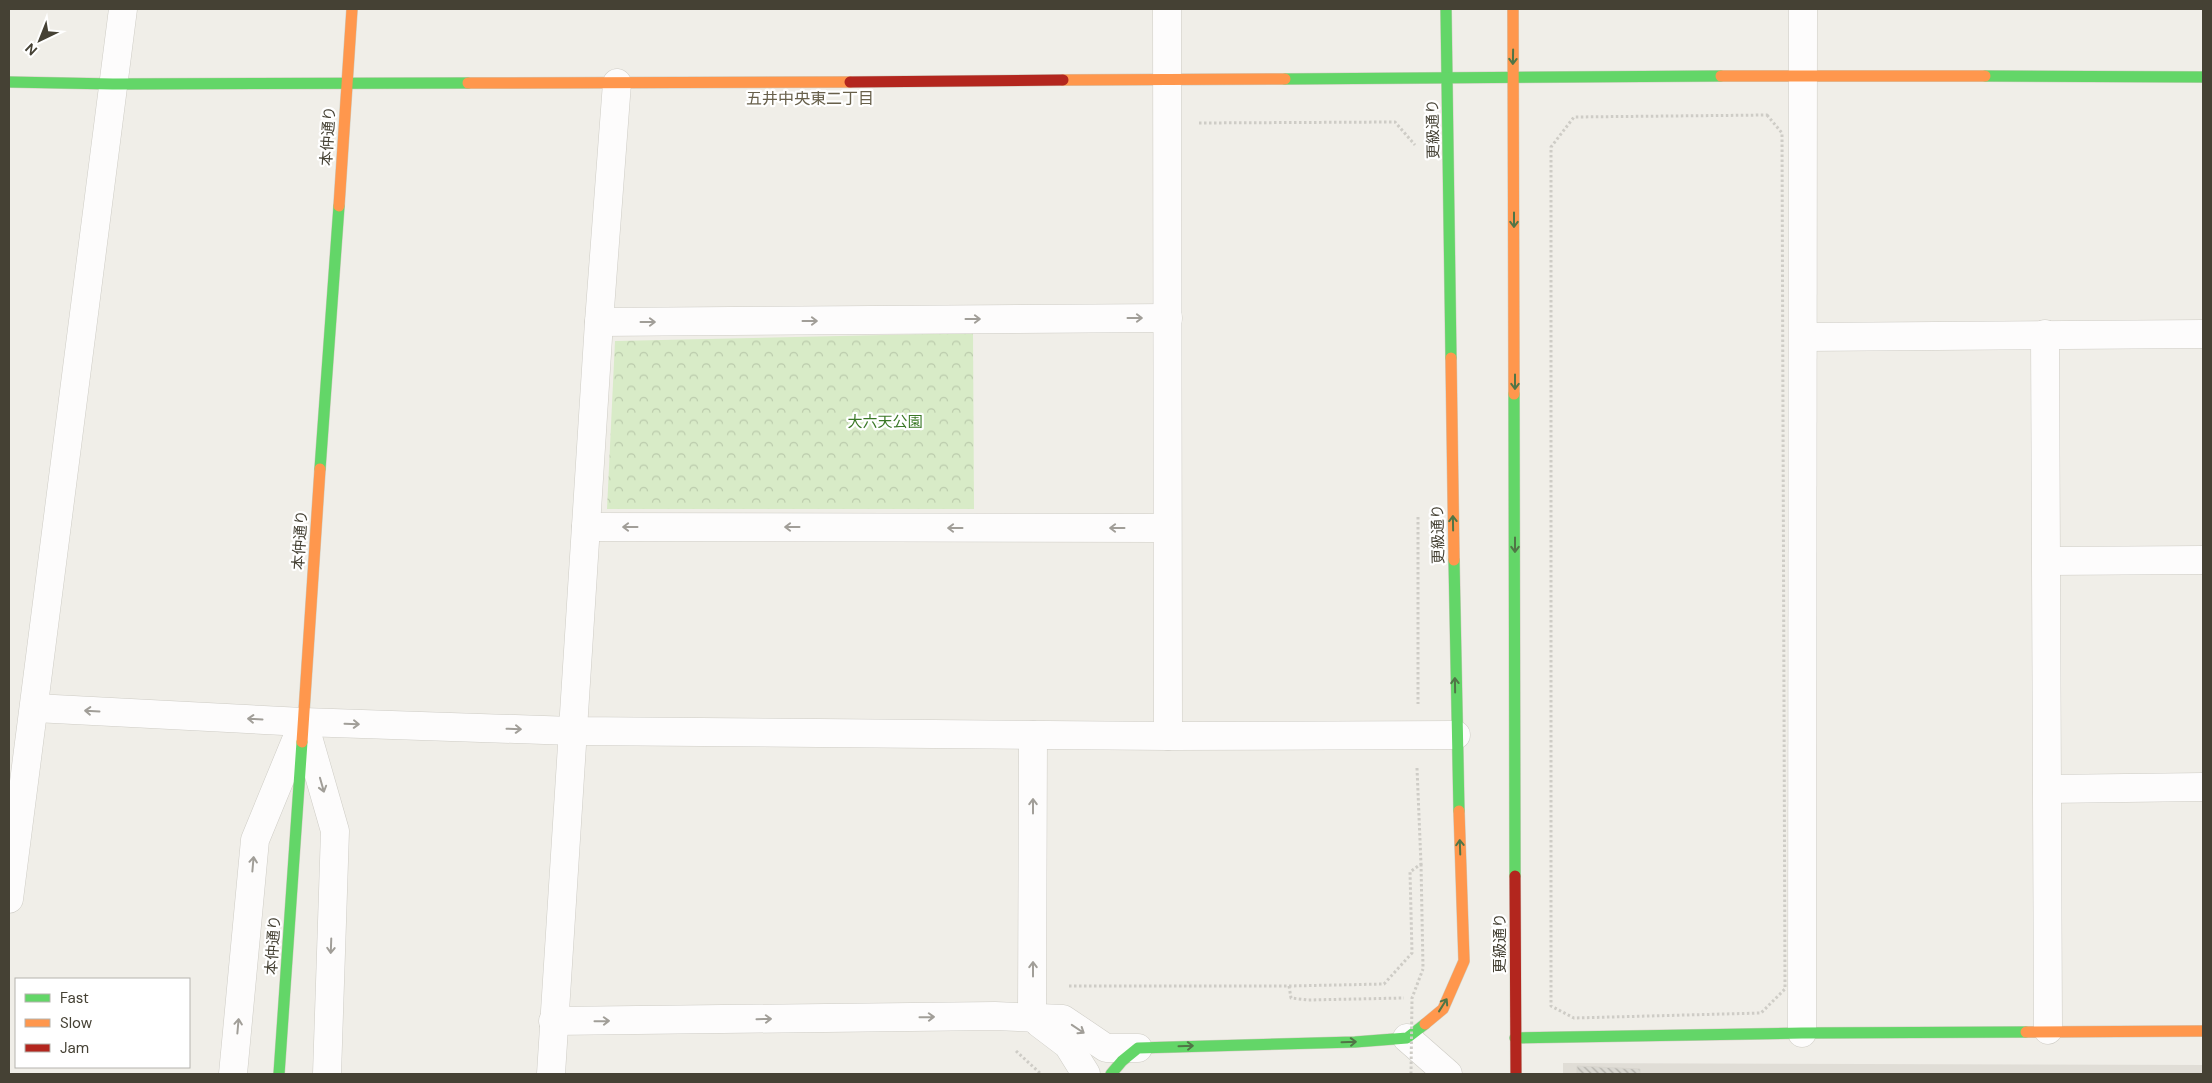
<svg xmlns="http://www.w3.org/2000/svg" width="2212" height="1083" viewBox="0 0 2212 1083" font-family="'DM Sans','Noto Sans JP',sans-serif">
<style>
.industrial{fill:#e0ddd6}
.forest{fill:url(#forest-crowns)}
.building{fill:url(#building-back-hatch);stroke:#d8d5ce;filter:url(#shadow)}
.lines{fill:none;stroke-linecap:round;stroke-linejoin:round}
.street-casing{stroke:#ceccc5;stroke-width:29}
.fast-casing{stroke:#cfccbf;stroke-width:12}
.slow-casing{stroke:#cfccbf;stroke-width:12}
.jam-casing{stroke:#cfccbf;stroke-width:12}
.path{stroke:#ceccc6;stroke-width:3;stroke-dasharray:2.5 2.5;stroke-linecap:butt}
.street{stroke:#fdfcfc;stroke-width:28}
.fast{stroke:#63d668;stroke-width:11}
.slow{stroke:#ff974d;stroke-width:11}
.jam{stroke:#b3261e;stroke-width:11}
.path-bridge{stroke:#ceccc6;stroke-width:3;stroke-dasharray:2.5 2.5;stroke-linecap:butt}
.oneway{stroke:#507546}
.oneway2{stroke:#a19e98}
.labels{text-anchor:middle;stroke-width:4.5;stroke-linejoin:round;paint-order:stroke}
.street-label{font-size:15px;fill:#454134;stroke:#fff}
.park-label{font-size:15px;fill:#3a7826;stroke:#fff}
.neighbourhood-label{font-size:16px;fill:#68604b;stroke:#fff}
</style>
<defs>
<pattern id="forest-crowns" width="20" height="18" patternUnits="userSpaceOnUse" patternTransform="scale(1.25)"><rect width="20" height="18" fill="#d8ebc7"/><path d="M2 6a3 3 0 1 1 6 0M12 15a3 3 0 1 1 6 0" fill="none" stroke="#bbcbac"/></pattern>
<pattern id="building-back-hatch" width="6" height="6" patternUnits="userSpaceOnUse" patternTransform="scale(1.25)"><rect width="6" height="6" fill="#d9d7d1"/><path d="M-1 5l2 2M0 0l6 6M5-1l2 2" fill="none" stroke="#b2b0aa"/></pattern>
<filter id="shadow"><feDropShadow dx="3" dy="5.5" stdDeviation="0" flood-color="#0004"/></filter>
</defs>
<rect width="100%" height="100%" fill="#f0eee8"/>
<path class="industrial" d="M 1563,1063 L 2203,1065 L 2203,1074 L 1563,1074 Z"/>
<path class="forest" d="M 973,333 L 974,509 L 607,509 L 615,341 Z"/>
<path class="building" d="M 1577,1066 L 1640,1069 L 1640,1074 L 1577,1074 Z"/>
<g class="lines">
<defs>
<g id="street">
<path d="M 1167,9 L 1168,736"/>
<path d="M 599,322 L 1168,318"/>
<path d="M 2045,334 L 2048,1030"/>
<path d="M 1804,337 L 2203,334"/>
<path d="M 586,527 L 1166,528"/>
<path d="M 2047,561 L 2203,560"/>
<path d="M 35,708 L 303,722 L 573,731 L 1168,736 L 1456,735"/>
<path d="M 304,723 L 335,831 L 327,1074"/>
<path d="M 2048,789 L 2203,787"/>
<path d="M 9,899 L 123,9"/>
<path d="M 1032,1018 L 1033,735"/>
<path d="M 553,1021 L 995,1016 L 1063,1019 L 1106,1048 L 1138,1048"/>
<path d="M 1039,1023 L 1068,1045 L 1086,1074"/>
<path d="M 1802,1033 L 1803,9"/>
<path d="M 1407,1038 L 1448,1074"/>
<path d="M 233,1074 L 255,840 L 301,728"/>
<path d="M 551,1074 L 599,322 L 617,83"/>
</g>
<g id="fast">
<path d="M 1446,9 L 1451,358"/>
<path d="M 1985,76 L 2203,77"/>
<path d="M 1285,79 L 1721,76"/>
<path d="M 9,82 L 113,84 L 468,83"/>
<path d="M 1514,394 L 1515,876"/>
<path d="M 320,469 L 339,206"/>
<path d="M 1454,560 L 1459,811"/>
<path d="M 1515,1038 L 1802,1033 L 2026,1032"/>
<path d="M 279,1074 L 302,742"/>
<path d="M 1111,1074 L 1122,1061 L 1138,1048 L 1355,1042 L 1407,1038 L 1425,1024"/>
</g>
<g id="slow">
<path d="M 1513,9 L 1514,394"/>
<path d="M 1721,76 L 1985,76"/>
<path d="M 1063,80 L 1285,79"/>
<path d="M 468,83 L 850,82"/>
<path d="M 339,206 L 352,9"/>
<path d="M 1451,358 L 1454,560"/>
<path d="M 302,742 L 320,469"/>
<path d="M 1425,1024 L 1443,1009 L 1464,961 L 1459,811"/>
<path d="M 2026,1032 L 2203,1031"/>
</g>
<g id="jam">
<path d="M 850,82 L 1063,80"/>
<path d="M 1515,876 L 1516,1074"/>
</g>
</defs>
<use href="#street" class="street-casing"/>
<use href="#fast" class="fast-casing"/>
<use href="#slow" class="slow-casing"/>
<use href="#jam" class="jam-casing"/>
<g class="path">
<path d="M 1767,115 L 1782,133 L 1785,989 L 1761,1013 L 1574,1018 L 1551,1006 L 1551,147 L 1574,117 Z"/>
<path d="M 1199,123 L 1395,122 L 1415,145"/>
<path d="M 1418,517 L 1418,704"/>
<path d="M 1421,864 L 1423,968"/>
<path d="M 1069,986 L 1289,986 L 1384,984 L 1412,953 L 1410,872 L 1421,864 L 1417,768"/>
<path d="M 1289,986 L 1291,998 L 1308,1000 L 1404,998"/>
<path d="M 1016,1051 L 1041,1074"/>
</g>
<use href="#street" class="street"/>
<use href="#fast" class="fast"/>
<use href="#slow" class="slow"/>
<use href="#jam" class="jam"/>
<path class="path-bridge" d="M 1411,1074 L 1412,998 L 1423,969"/>
</g>
<defs><path id="oneway-shaft" d="M-6 0H5M1.5-3L5.5 0L1.5 3" fill="none" stroke-width="1.6" stroke-linecap="round" stroke-linejoin="round" transform="scale(1.25)"/></defs>
<g class="oneway">
<use href="#oneway-shaft" transform="translate(1513 57) rotate(91)"/>
<use href="#oneway-shaft" transform="translate(1514 220) rotate(90)"/>
<use href="#oneway-shaft" transform="translate(1515 382) rotate(90)"/>
<use href="#oneway-shaft" transform="translate(1453 523) rotate(-91)"/>
<use href="#oneway-shaft" transform="translate(1515 545) rotate(90)"/>
<use href="#oneway-shaft" transform="translate(1455 685) rotate(-91)"/>
<use href="#oneway-shaft" transform="translate(1460 847) rotate(-92)"/>
<use href="#oneway-shaft" transform="translate(1443 1005) rotate(-58)"/>
<use href="#oneway-shaft" transform="translate(1349 1042) rotate(-2)"/>
<use href="#oneway-shaft" transform="translate(1186 1046) rotate(-2)"/>
</g>
<g class="oneway2">
<use href="#oneway-shaft" transform="translate(1135 318)"/>
<use href="#oneway-shaft" transform="translate(973 319)"/>
<use href="#oneway-shaft" transform="translate(810 321)"/>
<use href="#oneway-shaft" transform="translate(648 322)"/>
<use href="#oneway-shaft" transform="translate(630 527) rotate(-180)"/>
<use href="#oneway-shaft" transform="translate(792 527) rotate(-180)"/>
<use href="#oneway-shaft" transform="translate(955 528) rotate(-180)"/>
<use href="#oneway-shaft" transform="translate(1117 528) rotate(-180)"/>
<use href="#oneway-shaft" transform="translate(92 711) rotate(-177)"/>
<use href="#oneway-shaft" transform="translate(255 719) rotate(-177)"/>
<use href="#oneway-shaft" transform="translate(352 724) rotate(2)"/>
<use href="#oneway-shaft" transform="translate(514 729) rotate(2)"/>
<use href="#oneway-shaft" transform="translate(322 785) rotate(74)"/>
<use href="#oneway-shaft" transform="translate(1033 806) rotate(-90)"/>
<use href="#oneway-shaft" transform="translate(253 864) rotate(-85)"/>
<use href="#oneway-shaft" transform="translate(331 946) rotate(92)"/>
<use href="#oneway-shaft" transform="translate(1033 969) rotate(-90)"/>
<use href="#oneway-shaft" transform="translate(927 1017) rotate(-1)"/>
<use href="#oneway-shaft" transform="translate(764 1019) rotate(-1)"/>
<use href="#oneway-shaft" transform="translate(602 1021) rotate(-1)"/>
<use href="#oneway-shaft" transform="translate(238 1026) rotate(-85)"/>
<use href="#oneway-shaft" transform="translate(1078 1029) rotate(34)"/>
</g>
<g class="labels">
<g class="street-label">
<text transform="translate(1433 129) rotate(-91)" y="5">更級通り</text>
<text transform="translate(328 136) rotate(-86)" y="5">本仲通り</text>
<text transform="translate(1438 534) rotate(-91)" y="5">更級通り</text>
<text transform="translate(300 540) rotate(-86)" y="5">本仲通り</text>
<text transform="translate(1500 943) rotate(-90)" y="5">更級通り</text>
<text transform="translate(273 945) rotate(-86)" y="5">本仲通り</text>
</g>
<g class="park-label">
<text x="885" y="427">大六天公園</text>
</g>
<g class="neighbourhood-label">
<text x="810" y="104">五井中央東二丁目</text>
</g>
</g>
<rect width="2212" height="1083" fill="none" stroke="#454134" stroke-width="20"/>
<rect x="15" y="978" width="175" height="90" fill="#ffffff" stroke="#b5b3ae"/>
<rect x="25" y="994" width="25" height="8" fill="#63d668" stroke="#b5b3ae"/>
<text x="60" y="1003" font-size="15" fill="#454134">Fast</text>
<rect x="25" y="1019" width="25" height="8" fill="#ff974d" stroke="#b5b3ae"/>
<text x="60" y="1028" font-size="15" fill="#454134">Slow</text>
<rect x="25" y="1044" width="25" height="8" fill="#b3261e" stroke="#b5b3ae"/>
<text x="60" y="1053" font-size="15" fill="#454134">Jam</text>
<g transform="translate(40 40) rotate(223)" stroke="#ffffff" stroke-width="4" paint-order="stroke">
<path d="M0-4L9 19L0 12L-9 19Z" fill="#454134"/>
<text y="-8" font-size="14" font-weight="bold" text-anchor="middle" fill="#454134">N</text>
</g>
</svg>
